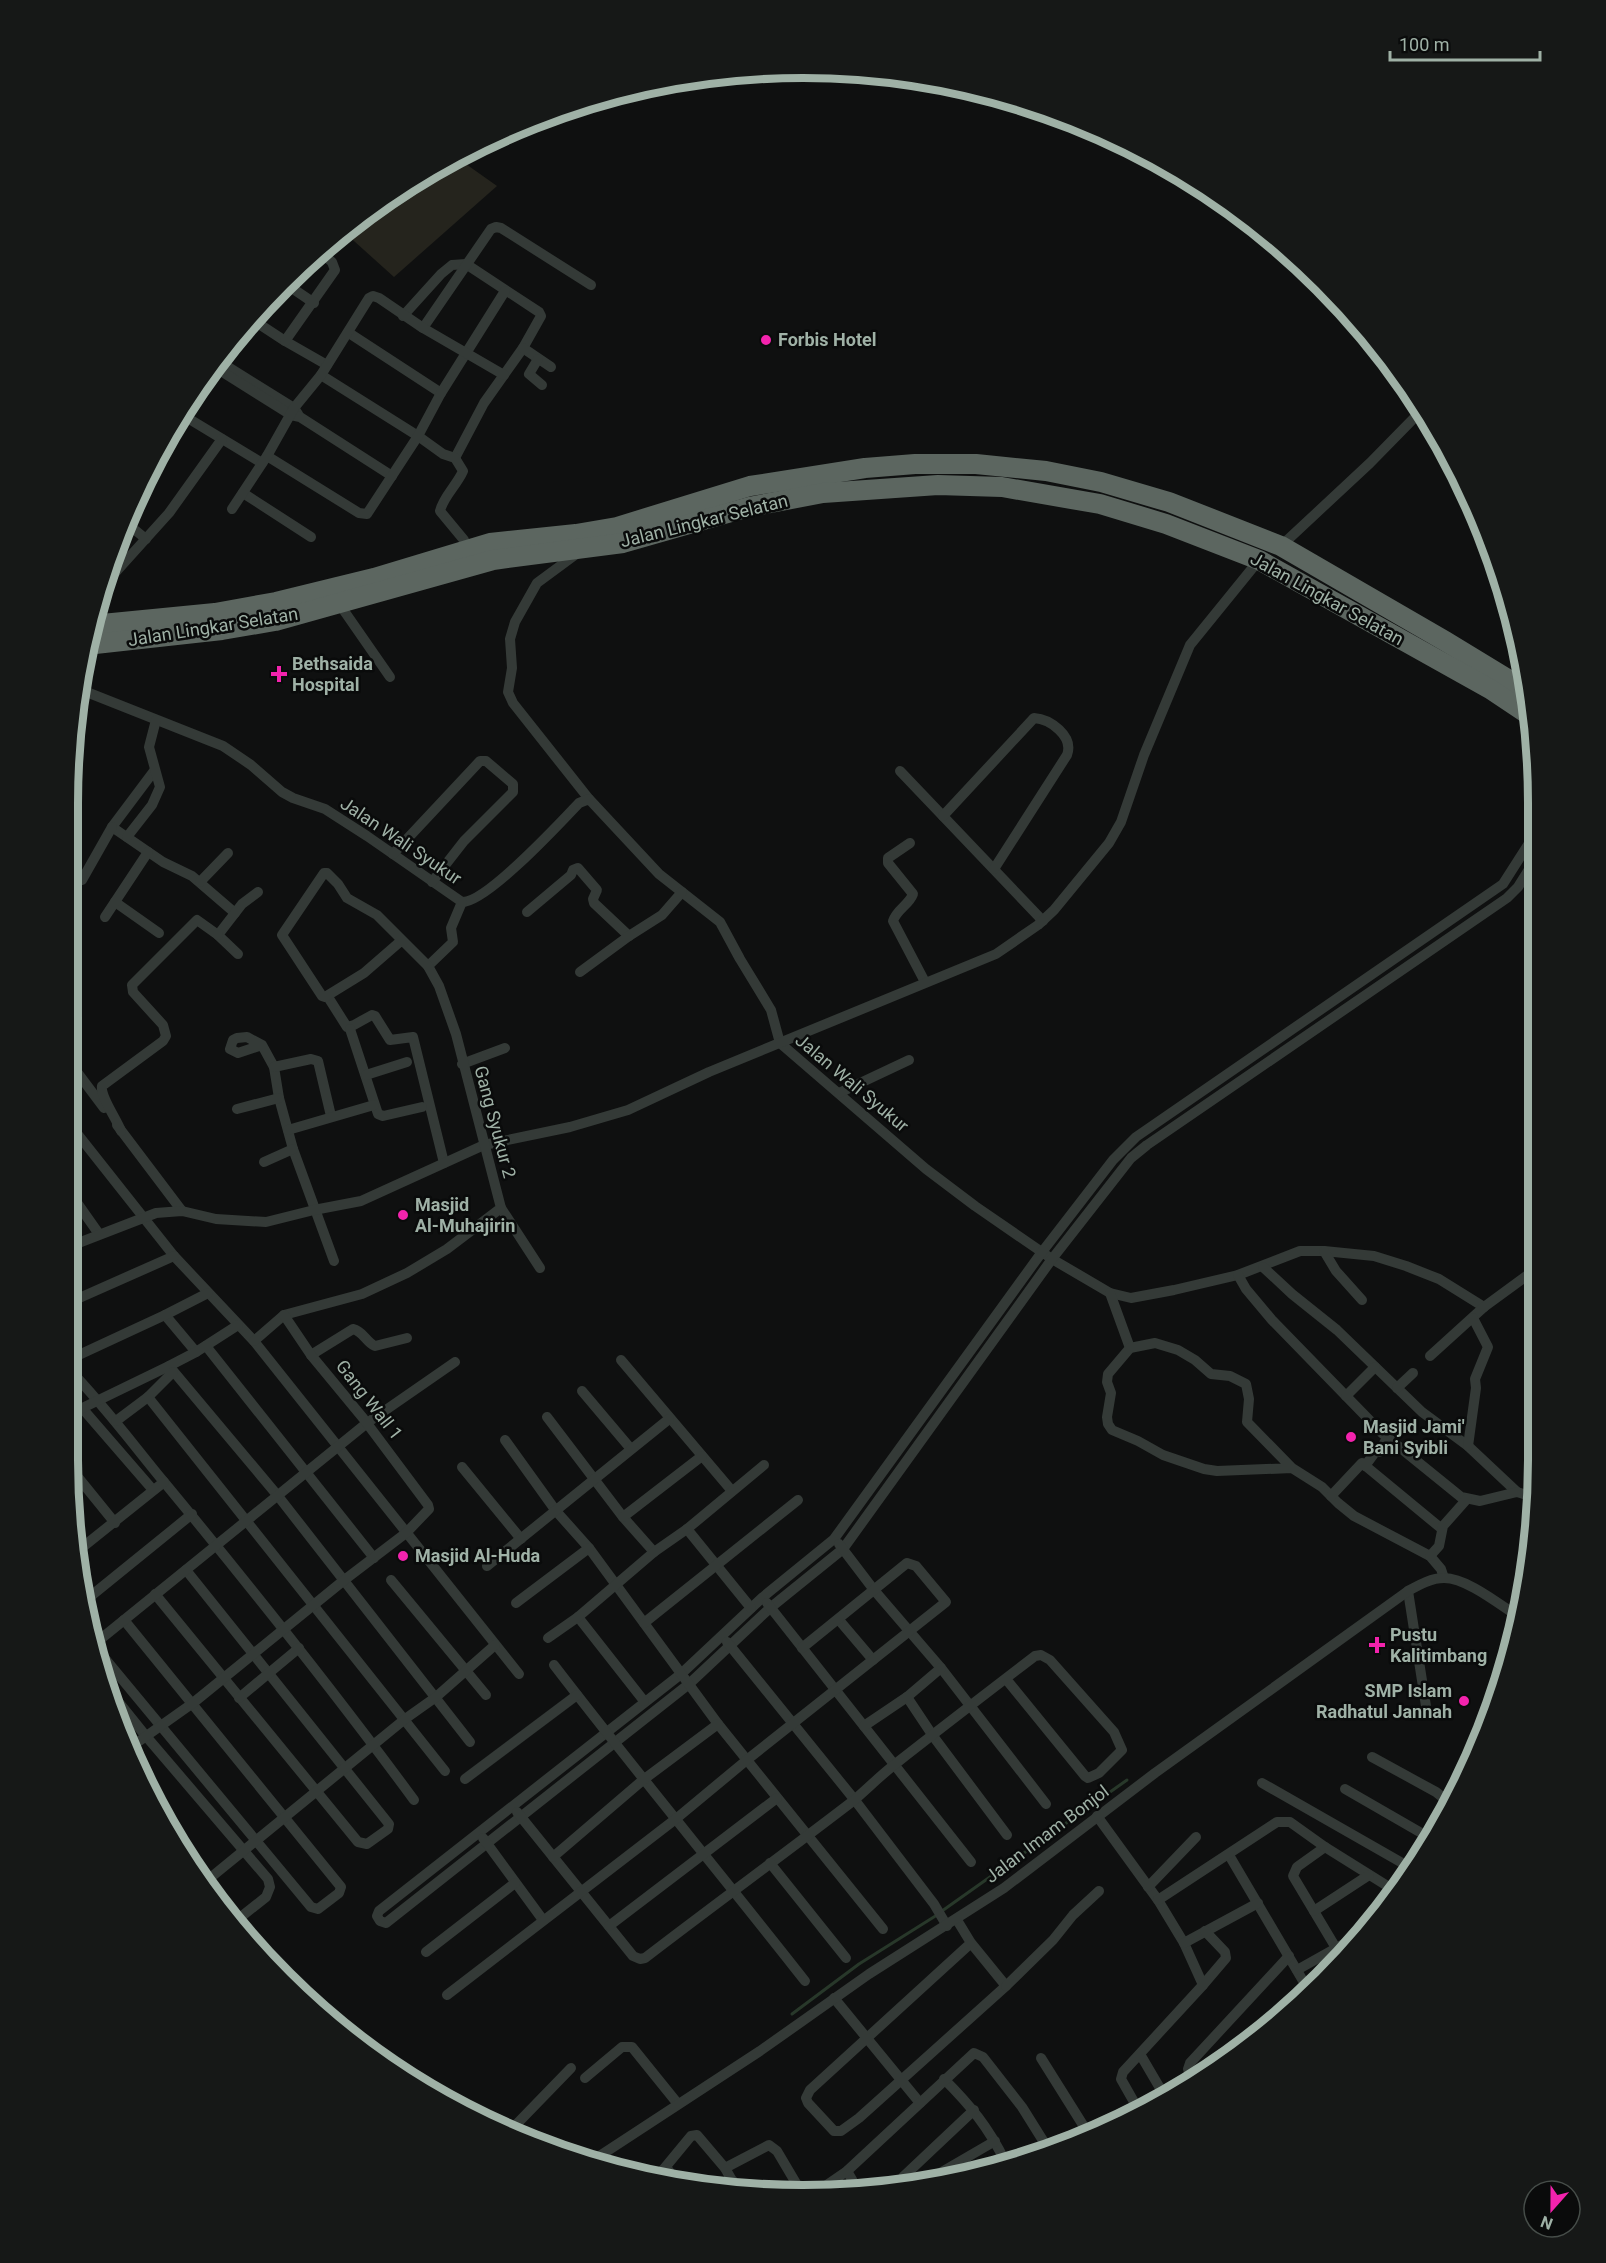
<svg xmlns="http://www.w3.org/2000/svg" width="1606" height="2263" viewBox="0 0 1606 2263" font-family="Roboto,sans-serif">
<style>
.green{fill:#25241d}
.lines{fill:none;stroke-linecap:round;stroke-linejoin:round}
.stream{stroke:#28382a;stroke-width:3}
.street{stroke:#343a37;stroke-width:10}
.highway{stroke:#5c6660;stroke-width:20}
.poi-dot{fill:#f323ad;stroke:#0a0b0b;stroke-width:2}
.labels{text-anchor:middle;stroke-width:5;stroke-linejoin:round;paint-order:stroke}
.poi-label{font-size:18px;font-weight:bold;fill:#9fb1a6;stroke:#0a0b0b;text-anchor:start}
.street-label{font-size:18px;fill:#9fb1a6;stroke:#0a0b0b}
.rim{fill:none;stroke:#9fb1a6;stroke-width:8}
</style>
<rect width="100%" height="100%" fill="#0f1010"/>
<path class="green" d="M 456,157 L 497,186 L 394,277 L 344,232 L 435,166 Z"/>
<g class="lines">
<g class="stream">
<path d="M 942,1911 L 1127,1780"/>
<path d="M 792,2014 L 859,1964 L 937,1915"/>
</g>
<g class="street">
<path d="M 286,284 L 314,303"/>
<path d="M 403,316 L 441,274 L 452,265 L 466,264 L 539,312 L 541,316 L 523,348 L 484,403 L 455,458"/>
<path d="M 253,320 L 285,341 L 327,365"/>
<path d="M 423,328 L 491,229 L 496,227 L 501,228 L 591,285"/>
<path d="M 349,333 L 441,393"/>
<path d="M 285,341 L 335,270 L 332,262 L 318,250"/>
<path d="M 523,348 L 551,367"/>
<path d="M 538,359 L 529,374 L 542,385"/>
<path d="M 217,360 L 294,408 L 298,414"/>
<path d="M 213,366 L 291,415 L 300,417 L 392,476"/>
<path d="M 321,375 L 418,436 L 443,454 L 455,458 L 463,471 C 457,485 443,497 440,511 L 464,540"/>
<path d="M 181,414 L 262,463"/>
<path d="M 267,456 L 359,513 L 367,514 L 418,436 L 441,393 L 505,291"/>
<path d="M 243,493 L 311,537"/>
<path d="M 232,509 L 267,456 L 294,408 L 321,375 L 369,298 L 373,296 L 379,298 L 423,328 L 504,375"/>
<path d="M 124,521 L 146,539"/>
<path d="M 1281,546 L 1370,463 L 1419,413"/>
<path d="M 579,552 L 537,583 L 515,622 L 510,639 L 512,668 L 508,692 L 513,703 L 589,799"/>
<path d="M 105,584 L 169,513 L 222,439"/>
<path d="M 340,605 L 390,677"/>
<path d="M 79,689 L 223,746 L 251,765 L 282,792 L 293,798 L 325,809 L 367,836 L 462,902 C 486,903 560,823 579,803 L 589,799 L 659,874 L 720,922 L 740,959 L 771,1010 L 780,1043 L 926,1169 L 975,1206 L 1052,1259 L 1110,1293 L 1131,1298 L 1174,1290 L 1238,1275 L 1300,1251 L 1324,1251 L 1374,1256 L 1406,1266 L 1439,1279 L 1484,1307"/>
<path d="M 154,771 L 112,827 L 163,862 L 192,876 L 235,913"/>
<path d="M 900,771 L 1043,921"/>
<path d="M 943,816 L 1034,718 C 1050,719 1074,736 1067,755 L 994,869"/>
<path d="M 127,837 L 152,805 L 160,787 L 149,747 L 156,720"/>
<path d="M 1533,837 L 1503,884 L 1136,1137 L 1113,1160 L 1042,1252 L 834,1539 L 763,1597 L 681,1674 L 379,1911 L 377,1916 L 380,1921 L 386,1923 L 689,1684 L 770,1608 L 843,1549 L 1052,1259 L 1131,1158 L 1147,1145 L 1507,898 L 1518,887 L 1533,863"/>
<path d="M 910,843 L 888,858 L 888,863 L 913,894 C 909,905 897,909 893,921 L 925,982"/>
<path d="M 393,854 L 480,761 L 486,761 L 513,784 L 513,792 L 464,841 L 432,882"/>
<path d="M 82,880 L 112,827"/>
<path d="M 200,882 L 228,853"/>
<path d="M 115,902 L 159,933"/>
<path d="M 527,912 L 571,875 L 573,870 L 578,868 L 597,890 L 593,899 L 594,903 L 629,936"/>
<path d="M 105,917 L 148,852"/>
<path d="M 238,954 L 218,935 L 242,904 L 258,892"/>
<path d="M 428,966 L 453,942 L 451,928 L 462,902"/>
<path d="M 580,972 L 629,936 L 662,915 L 682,892"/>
<path d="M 328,997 L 347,1027 L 354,1025 L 372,1015 L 375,1016 L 390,1040 L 413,1037 L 444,1163"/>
<path d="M 350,1029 L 378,1114 L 383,1116 L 422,1107"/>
<path d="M 262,1045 L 238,1053 L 230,1049 L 233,1040 L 237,1038 L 247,1037 L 262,1045 L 274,1067 L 279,1098 L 293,1149 L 334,1261"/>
<path d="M 68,1060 L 104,1108"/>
<path d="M 462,1064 L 505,1048"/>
<path d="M 274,1067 L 311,1059 L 318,1061 L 331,1116"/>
<path d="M 366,1075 L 407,1062"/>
<path d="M 68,1083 L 78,1075"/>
<path d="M 839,1093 L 909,1060"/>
<path d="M 237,1109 L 279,1098"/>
<path d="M 68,1122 L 174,1256 L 254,1341 L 519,1674"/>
<path d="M 117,1125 L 182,1211"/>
<path d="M 288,1130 L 374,1105"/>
<path d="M 121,1131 C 117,1119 100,1097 102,1086 L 163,1041 L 166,1036 L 163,1025 L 133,992 L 132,985 L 197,920 L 218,935"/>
<path d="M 264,1162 L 293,1149"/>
<path d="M 68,1190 L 99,1234"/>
<path d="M 501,1208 L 540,1268"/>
<path d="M 68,1247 L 156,1213 L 182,1211 L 216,1219 L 266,1222 L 314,1210 L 361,1201 L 484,1145 L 570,1127 L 628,1110 L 709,1072 L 996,954 L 1038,925 L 1054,910 L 1109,843 L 1121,822 L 1144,755 L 1190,645 L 1259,560"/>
<path d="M 1324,1251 L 1336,1271 L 1362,1300"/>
<path d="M 1263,1267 L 1292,1294 L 1337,1330 L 1422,1412 L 1468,1446 L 1517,1492"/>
<path d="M 1238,1275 L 1246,1289 L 1272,1320 L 1382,1433 L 1461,1497 L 1480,1501 L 1517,1492 L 1537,1498"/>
<path d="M 1110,1293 L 1130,1348"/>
<path d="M 68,1303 L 174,1256"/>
<path d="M 165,1315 L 196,1352"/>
<path d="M 254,1341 L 284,1315 L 362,1294 L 407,1273 L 447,1249 L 501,1208 L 456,1034 L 439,986 L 428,966 L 377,915 L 347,898 L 338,884 L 327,873 L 324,873 L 282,935 L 322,996 L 325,997 L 364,973 L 402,940"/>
<path d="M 206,1346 L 374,1558"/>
<path d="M 311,1355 L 353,1329 C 363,1331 366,1342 375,1346 L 407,1338"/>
<path d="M 1430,1356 L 1484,1307 L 1536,1269"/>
<path d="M 68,1360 L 165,1315 L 208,1293"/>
<path d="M 621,1360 L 732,1491"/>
<path d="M 169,1366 L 278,1496 L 470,1742"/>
<path d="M 68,1368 C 103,1404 132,1443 164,1482 C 250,1586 334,1691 414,1800"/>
<path d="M 1397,1388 L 1413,1373"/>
<path d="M 582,1391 L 631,1449"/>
<path d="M 1346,1396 L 1375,1367"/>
<path d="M 148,1397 L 445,1771"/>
<path d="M 82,1408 L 153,1490"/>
<path d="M 68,1415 L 169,1366 L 196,1352 L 238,1325"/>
<path d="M 547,1417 L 623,1517 L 654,1552"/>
<path d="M 116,1421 L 148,1397 L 173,1372"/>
<path d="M 505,1440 L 556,1511 L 589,1548 L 718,1724 L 883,1929"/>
<path d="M 1468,1446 L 1476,1388 L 1475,1379 L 1488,1347 L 1473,1318"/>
<path d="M 68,1465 L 115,1523"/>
<path d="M 1365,1466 L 1376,1451 L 1379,1452 L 1387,1438"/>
<path d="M 462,1467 L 521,1539"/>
<path d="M 1292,1468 L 1247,1422 L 1249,1399 L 1246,1384 L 1230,1376 L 1211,1374 L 1195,1360 L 1178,1350 L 1155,1343 L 1130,1348 L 1108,1374 L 1107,1382 L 1111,1393 L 1107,1417 L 1108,1424 L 1112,1430 L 1138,1441 L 1163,1455 L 1204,1469 L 1217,1471 L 1292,1468 L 1322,1487 L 1338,1503 L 1354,1516 L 1430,1556 L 1441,1569 L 1444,1578"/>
<path d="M 1331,1496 L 1362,1463 L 1442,1529"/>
<path d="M 623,1517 L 702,1456"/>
<path d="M 687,1529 L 751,1608"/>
<path d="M 839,1544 L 874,1590 L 941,1668 L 1046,1804"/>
<path d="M 79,1550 L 164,1482"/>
<path d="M 1430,1556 L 1439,1546 L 1443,1526 L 1467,1499"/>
<path d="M 487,1566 L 669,1419"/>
<path d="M 391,1580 L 486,1695"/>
<path d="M 1408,1591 L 1426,1706"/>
<path d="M 155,1594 L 358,1842 L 367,1844 L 388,1829 L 389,1824 L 186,1570"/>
<path d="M 86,1600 L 192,1514"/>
<path d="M 516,1603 L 589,1548"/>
<path d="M 767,1603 L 971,1862"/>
<path d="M 578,1617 L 644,1701"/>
<path d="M 839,1620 L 873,1660"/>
<path d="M 644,1623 L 798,1500"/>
<path d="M 548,1638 L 578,1617 L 654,1552 L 687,1529 L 764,1465"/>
<path d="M 727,1642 L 854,1799 L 934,1904 L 947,1926"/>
<path d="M 92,1643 L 311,1907 L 318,1909 L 339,1893 L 341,1887 L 124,1620"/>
<path d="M 92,1646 L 367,1423 L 455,1362"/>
<path d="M 554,1665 C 636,1772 722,1875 805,1981"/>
<path d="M 104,1684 L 145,1735 L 268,1879 L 270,1887 L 266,1897 L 237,1920"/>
<path d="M 907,1697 L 933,1736 L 1007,1835"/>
<path d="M 239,1698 L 299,1648"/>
<path d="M 864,1726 L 907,1697 L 941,1668"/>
<path d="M 128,1749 L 193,1703 L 343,1581 L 406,1533 L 429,1509 L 428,1505 L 363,1418 L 311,1355 L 284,1315"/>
<path d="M 1372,1757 L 1436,1792 L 1451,1804"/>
<path d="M 465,1779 L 577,1695"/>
<path d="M 1262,1783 L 1411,1868"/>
<path d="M 1345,1789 L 1430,1838"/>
<path d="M 517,1812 L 633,1956 L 640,1959 L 645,1958 C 714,1905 784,1854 853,1801 C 867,1789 880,1776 894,1765 C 941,1728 988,1692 1035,1656 L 1041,1655 L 1050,1660 L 1114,1732 L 1122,1750 L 1099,1773 L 1088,1778 L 1085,1776 L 1006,1679"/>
<path d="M 1097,1816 L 1158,1900 L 1184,1943 L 1203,1985"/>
<path d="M 483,1838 L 543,1920"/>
<path d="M 180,1847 L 207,1881"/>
<path d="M 1325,1847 L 1297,1867 L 1293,1876 L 1336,1948"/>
<path d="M 1229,1855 L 1309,1991"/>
<path d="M 553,1857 L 643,1780 L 718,1724"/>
<path d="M 770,1863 L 846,1958"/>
<path d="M 204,1883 L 405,1719 L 436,1697 L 495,1645"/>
<path d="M 1148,1887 L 1196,1837"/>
<path d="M 1158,1900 L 1277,1822 L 1290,1822 L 1325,1847 L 1397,1892"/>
<path d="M 1314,1911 L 1369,1875"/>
<path d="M 957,1920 L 971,1943 L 1006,1986 L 859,2118 L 841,2131 L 834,2131 L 808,2103 L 806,2098 L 810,2090 L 971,1943"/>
<path d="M 609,1926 L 777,1798"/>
<path d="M 1184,1943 L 1258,1903"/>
<path d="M 426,1952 L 515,1883"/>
<path d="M 1297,1970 L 1363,1933"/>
<path d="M 1006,1986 L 1053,1940 L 1073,1915 L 1099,1891"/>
<path d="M 447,1995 L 677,1818 L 748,1759 L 946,1602 L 916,1566 L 907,1563 L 802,1648"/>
<path d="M 834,1998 L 920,2103"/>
<path d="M 1140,2054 L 1164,2095"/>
<path d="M 1041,2058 L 1088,2133"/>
<path d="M 585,2078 L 622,2047 L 632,2047 L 678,2104"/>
<path d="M 1191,2078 L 1188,2069 L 1190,2063 L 1289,1956"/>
<path d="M 944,2079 C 971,2106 988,2127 1005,2161"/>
<path d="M 1138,2109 L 1121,2079 L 1123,2072 L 1203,1985 L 1226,1958 L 1225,1952 L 1205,1931"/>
<path d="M 1110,2126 L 1170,2092"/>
<path d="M 508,2133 L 571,2068"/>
<path d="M 595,2159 L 760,2051 L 869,1974 L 1004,1888 L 1155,1773 L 1408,1591 C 1419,1585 1431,1578 1444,1578 C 1467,1578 1500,1605 1519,1617"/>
<path d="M 666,2167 L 676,2181"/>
<path d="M 725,2168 L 769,2145 L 777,2151 L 803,2195"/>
<path d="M 847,2171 L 858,2190"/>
<path d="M 658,2176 L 691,2136 L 697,2135 L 725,2168 L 738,2191"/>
<path d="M 921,2184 L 995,2141"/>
<path d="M 905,2185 L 903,2177 L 974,2110"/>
<path d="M 722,2190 L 733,2181"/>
<path d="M 812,2195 L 847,2171 L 974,2053 L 983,2057 L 1022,2107 L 1047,2147"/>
</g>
<g class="highway">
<path d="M 92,625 L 215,613 L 276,602 L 374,578 L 490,543 L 576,534 L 617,527 L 750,486 L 865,468 L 915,464 L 976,464 L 1046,471 L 1101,482 L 1169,502 L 1281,546 L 1445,641 L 1529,692"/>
<path d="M 86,645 L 222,630 L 275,621 L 493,560 L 623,543 L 749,507 L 823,493 L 938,485 L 1002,487 L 1100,504 L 1166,524 L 1259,560 L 1490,689 L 1532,717"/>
</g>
</g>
<g class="poi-dot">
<circle cx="766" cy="340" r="6"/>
<path d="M276 665h6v6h6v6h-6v6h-6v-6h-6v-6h6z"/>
<circle cx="403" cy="1215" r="6"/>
<circle cx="1351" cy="1437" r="6"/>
<circle cx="403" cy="1556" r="6"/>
<path d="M1374 1636h6v6h6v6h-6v6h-6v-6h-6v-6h6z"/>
<circle cx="1464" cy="1701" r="6"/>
</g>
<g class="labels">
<g class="poi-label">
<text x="778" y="346">Forbis Hotel</text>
<text x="292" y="670">Bethsaida<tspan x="292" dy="21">Hospital</tspan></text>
<text x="415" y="1211">Masjid<tspan x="415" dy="21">Al-Muhajirin</tspan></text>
<text x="1363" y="1433">Masjid Jami'<tspan x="1363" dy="21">Bani Syibli</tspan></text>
<text x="415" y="1562">Masjid Al-Huda</text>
<text x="1390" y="1641">Pustu<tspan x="1390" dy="21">Kalitimbang</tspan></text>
<text x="1452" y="1697" text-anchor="end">SMP Islam<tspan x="1452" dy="21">Radhatul Jannah</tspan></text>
</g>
<g class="street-label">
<text transform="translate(704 521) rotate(-14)" y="6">Jalan Lingkar Selatan</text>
<text transform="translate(1327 599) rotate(29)" y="6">Jalan Lingkar Selatan</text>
<text transform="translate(213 627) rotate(-9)" y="6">Jalan Lingkar Selatan</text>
<text transform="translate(401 841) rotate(34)" y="6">Jalan Wali Syukur</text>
<text transform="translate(852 1083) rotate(40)" y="6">Jalan Wali Syukur</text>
<text transform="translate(495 1122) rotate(75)" y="6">Gang Syukur 2</text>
<text transform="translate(369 1400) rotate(52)" y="6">Gang Wall 1</text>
<text transform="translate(1047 1834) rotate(-37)" y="6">Jalan Imam Bonjol</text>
</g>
</g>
<path d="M0 0H1606V2263H0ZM803 78H803A725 725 0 0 1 1528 803V1460A725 725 0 0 1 803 2185H803A725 725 0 0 1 78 1460V803A725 725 0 0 1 803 78Z" fill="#161817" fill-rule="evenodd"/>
<path class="rim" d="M803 78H803A725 725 0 0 1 1528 803V1460A725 725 0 0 1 803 2185H803A725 725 0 0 1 78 1460V803A725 725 0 0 1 803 78Z"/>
<g transform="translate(1552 2209) rotate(201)"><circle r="28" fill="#0a0b0b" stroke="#464d49" stroke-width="1.5"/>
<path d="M0-4.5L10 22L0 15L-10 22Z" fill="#f323ad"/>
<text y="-9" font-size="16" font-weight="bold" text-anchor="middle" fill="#9fb1a6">N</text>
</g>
<path d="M1390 51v9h150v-9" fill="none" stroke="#9fb1a6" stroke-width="3"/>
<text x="1399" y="51" font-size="18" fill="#9fb1a6" stroke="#0a0b0b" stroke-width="4.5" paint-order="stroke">100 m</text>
</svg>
